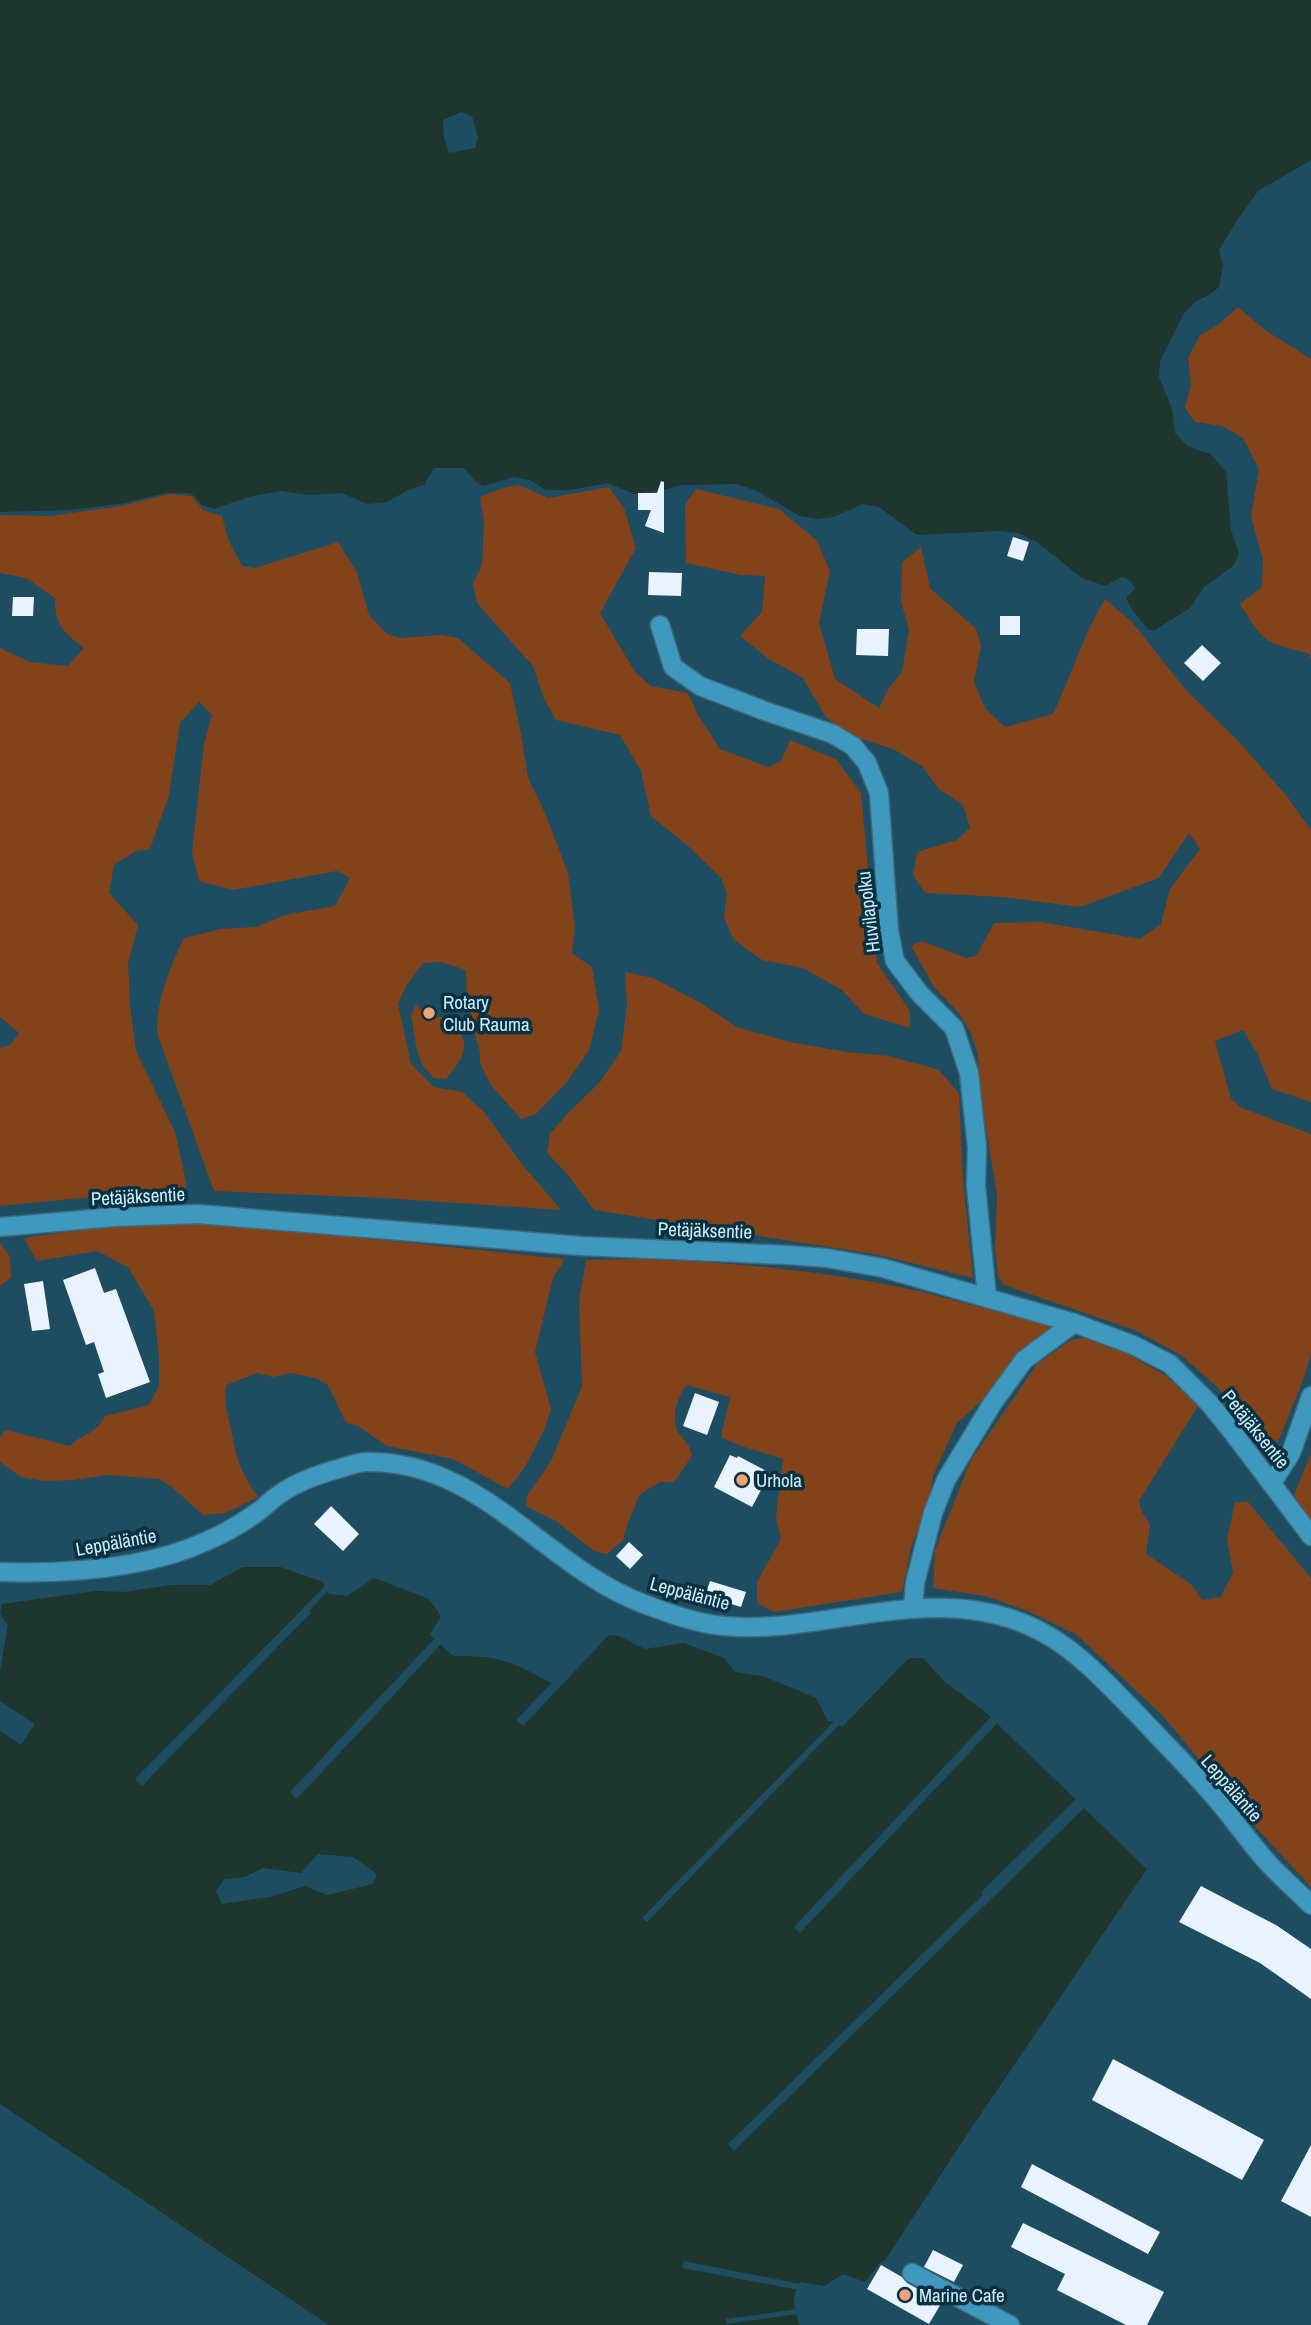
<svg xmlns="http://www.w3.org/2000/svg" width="1311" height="2325" viewBox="0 0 1311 2325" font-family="'Archivo Narrow',sans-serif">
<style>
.green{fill:#82431a}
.water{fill:#1e362e;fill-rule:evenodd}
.pier{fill:#1e4c60}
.building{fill:#e8f3ff}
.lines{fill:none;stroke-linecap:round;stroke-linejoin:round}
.minor-casing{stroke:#3e697c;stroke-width:21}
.minor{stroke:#3f98be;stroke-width:18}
.poi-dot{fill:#efa378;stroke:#0a3141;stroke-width:2.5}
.labels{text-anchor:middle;stroke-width:7;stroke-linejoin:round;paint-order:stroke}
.street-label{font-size:19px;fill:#cdedfd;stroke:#0a3141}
.poi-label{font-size:19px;fill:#cdedfd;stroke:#0a3141;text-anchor:start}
</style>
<rect width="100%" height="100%" fill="#1e4c60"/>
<g class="green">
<path d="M 1238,307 L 1265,330 L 1311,359 L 1311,658 L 1308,653 C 1263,643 1264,642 1240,604 L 1262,587 L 1263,560 L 1251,517 L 1259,469 L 1243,438 L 1223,426 L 1195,422 L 1185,408 L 1191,385 L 1188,358 L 1200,335 L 1218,325 Z"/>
<path d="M 519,485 L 548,498 L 609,487 L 624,508 L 636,548 L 600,613 L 635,672 L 651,686 L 688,693 L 698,715 L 720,749 L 768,767 L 781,761 L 790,740 L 836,759 L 861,793 L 877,963 L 910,1011 L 910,1028 L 864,1014 L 842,990 L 803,968 L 762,960 L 733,939 L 724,917 L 727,894 L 721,878 L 689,847 L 651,816 L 641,771 L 620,735 L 556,720 L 544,699 L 533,666 L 477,603 L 473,583 L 482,565 L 484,522 L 480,497 L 503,488 Z"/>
<path d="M 696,489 L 779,509 L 817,541 L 830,571 L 819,623 L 835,679 L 879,708 L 889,688 L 902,672 L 909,630 L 901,601 L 902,562 L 921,547 L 930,588 L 976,629 L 981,646 L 974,682 L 985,708 L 1005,727 L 1053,714 C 1071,676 1083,635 1105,599 L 1132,622 L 1185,689 L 1240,743 L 1286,795 L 1311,830 L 1311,1102 L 1272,1089 L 1258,1055 L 1243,1030 L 1215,1041 L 1231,1099 L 1242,1108 L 1311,1134 L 1311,1354 L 1304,1378 L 1278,1442 L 1256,1432 L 1216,1386 L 1181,1355 L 1137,1331 L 1004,1285 L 998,1276 L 995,1247 L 997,1195 L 980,1091 L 978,1055 L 970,1031 L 958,1012 L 934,987 L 911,946 L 922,941 L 966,958 L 976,956 L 994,923 L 1041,922 L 1140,939 L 1161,924 L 1170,889 L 1200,849 L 1189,833 L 1159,878 L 1080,907 L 1002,897 L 925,893 L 913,875 L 917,852 L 957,840 L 970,828 L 963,805 L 939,789 L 922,766 L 893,749 L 847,734 L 825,716 L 803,678 L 769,659 L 740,636 L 762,612 L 765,576 L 741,575 L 686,563 L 685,504 Z"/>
<path d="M 169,494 L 192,496 L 203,510 L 222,516 L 228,539 L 242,566 L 255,568 L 338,542 L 357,572 L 369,615 L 387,634 L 400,638 L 441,635 L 458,638 L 510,683 L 521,734 L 528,778 L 545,813 L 568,873 L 575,927 L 572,953 L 592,967 L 599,1011 L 589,1050 L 567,1082 L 536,1114 L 521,1119 L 490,1084 L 480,1063 L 480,1052 L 467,1005 L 466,970 L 441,962 L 423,963 L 406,986 L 398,1004 L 411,1064 L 434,1087 L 462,1092 L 484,1112 L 521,1163 L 561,1210 L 383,1198 L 214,1191 L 157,1033 C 156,1001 170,967 184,938 L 221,929 L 256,927 L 285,915 L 335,906 L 350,878 L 337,871 L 233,890 L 199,881 L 192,852 L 204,744 L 212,715 L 199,702 L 180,723 L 169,795 L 150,849 L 136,851 L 114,865 L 109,893 L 138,925 L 128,963 L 130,1006 L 136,1051 L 175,1132 L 186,1182 L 186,1195 L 132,1193 L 0,1206 L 0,1048 L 10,1045 L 19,1033 L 0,1017 L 0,648 L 30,662 L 68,666 L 84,648 C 63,632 55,625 55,598 L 26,578 L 0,573 L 0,515 L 50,516 L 121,506 Z"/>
<path d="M 625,972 L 653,978 L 699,1002 L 737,1027 L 790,1042 L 846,1052 L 889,1056 L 939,1070 L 959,1094 L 963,1180 L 973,1278 L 879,1255 L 594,1210 L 568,1175 L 547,1153 L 550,1134 L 568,1113 L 600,1082 L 621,1051 L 627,1006 Z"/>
<path d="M 416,1004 L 422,1010 L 425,1020 L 445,1016 C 473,1040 468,1053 446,1079 L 434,1078 L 422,1065 L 416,1046 L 411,1015 Z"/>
<path d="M 215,1223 L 565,1259 L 553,1278 L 535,1352 L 551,1409 L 544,1430 L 525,1467 L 508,1489 L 453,1459 L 387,1446 L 358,1426 L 346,1423 L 328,1385 L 316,1378 L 290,1373 L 273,1377 L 257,1373 L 226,1385 C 224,1402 227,1412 231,1429 C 237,1461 239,1469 258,1497 L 226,1513 L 203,1515 L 172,1487 L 159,1479 L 107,1475 L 73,1480 L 45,1481 L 21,1477 L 0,1462 L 0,1438 L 5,1430 L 70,1446 C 85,1432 95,1435 105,1416 L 149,1405 L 159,1386 L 159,1357 L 154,1311 L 128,1267 L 97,1251 L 37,1261 L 24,1238 L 121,1224 Z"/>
<path d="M 0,1243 L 10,1257 L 11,1278 L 0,1286 Z"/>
<path d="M 645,1259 C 738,1263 832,1271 922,1292 C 966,1303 1009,1315 1052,1327 L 1031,1343 L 1006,1369 L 989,1394 L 957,1423 L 933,1476 L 928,1506 L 912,1544 L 902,1592 L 774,1612 L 757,1603 L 757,1582 L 781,1539 L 776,1518 L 783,1459 L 741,1446 L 721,1437 L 730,1397 L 686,1385 C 678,1397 671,1415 677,1430 C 683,1441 689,1441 692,1456 L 674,1482 L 660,1482 L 640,1494 L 628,1522 L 623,1540 L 607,1554 L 594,1551 L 556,1521 L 526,1506 L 527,1496 L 551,1461 L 582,1386 L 579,1301 L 586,1260 Z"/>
<path d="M 1084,1338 L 1128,1354 L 1166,1376 L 1198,1406 L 1139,1501 L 1142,1512 L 1150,1525 L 1146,1554 L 1192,1585 L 1202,1600 L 1221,1597 L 1233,1573 L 1227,1539 L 1235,1502 L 1248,1502 L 1311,1578 L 1311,1887 L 1249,1820 L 1163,1716 L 1077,1635 L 1028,1611 L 985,1596 L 933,1588 L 935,1550 L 971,1460 L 1037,1364 L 1071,1340 Z"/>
<path d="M 1311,1454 L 1311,1519 L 1293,1497 Z"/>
</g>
<g class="water">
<path d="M 0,0 L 1311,0 L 1311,160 L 1258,191 L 1236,222 L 1219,250 L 1223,266 L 1219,287 L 1209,295 L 1195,302 L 1184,313 L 1160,361 L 1159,377 L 1172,409 L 1175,433 L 1189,447 L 1210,454 L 1226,472 L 1231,530 L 1239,554 L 1233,566 L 1204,587 L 1190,608 L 1155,630 L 1149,630 L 1133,611 L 1126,598 L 1135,589 L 1131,581 L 1122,577 L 1105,586 L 1082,578 L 1037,542 L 1018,533 L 999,531 L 917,535 L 879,507 L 863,504 L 833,517 L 817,519 L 800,516 L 757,491 L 737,484 L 681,485 L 663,490 L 634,494 L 608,483 L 570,490 L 546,490 L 530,480 L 514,477 L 484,486 L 476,482 L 464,468 L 434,468 L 424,485 L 410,489 L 387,502 L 367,504 L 342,493 L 310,495 L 281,491 L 252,496 L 214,509 L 202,505 L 191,493 L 165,493 L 124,503 L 72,510 L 0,512 ZM 461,112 L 472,116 L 478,138 L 475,148 L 449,153 L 444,138 L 443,120 Z"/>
<path d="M 243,1567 L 280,1567 L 323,1582 L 329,1594 L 347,1596 L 374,1578 L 429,1599 L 441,1616 L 430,1635 L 453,1656 C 499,1655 514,1662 553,1684 L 606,1635 L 619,1636 L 645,1649 L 684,1643 L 724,1658 L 735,1672 L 763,1676 L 816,1698 L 828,1721 L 843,1722 L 906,1658 L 923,1658 L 946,1683 L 983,1710 L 1147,1869 L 968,2133 L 885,2260 L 880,2263 L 865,2282 L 843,2274 L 824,2286 L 800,2282 C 791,2297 793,2310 800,2325 L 329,2325 L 0,2104 L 0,1629 L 8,1625 L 0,1614 L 2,1604 L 95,1591 L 124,1592 L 171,1585 L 210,1585 ZM 318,1854 L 353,1857 L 377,1874 L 373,1884 L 327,1895 L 305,1886 L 270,1897 L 222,1904 L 216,1891 L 224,1879 L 245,1877 L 263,1868 L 301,1873 Z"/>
</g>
<g class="pier">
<path d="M 326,1585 L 330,1589 L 309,1611 L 311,1613 L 142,1786 L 135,1779 Z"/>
<path d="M 3,1624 L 8,1625 L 0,1672 L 0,1625 Z"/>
<path d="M 612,1632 L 523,1726 L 516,1720 L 555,1679 L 603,1633 Z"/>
<path d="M 436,1637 L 442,1643 L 297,1799 L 290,1792 Z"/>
<path d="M 913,1654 L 842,1727 L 839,1725 L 647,1922 L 642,1918 L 837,1718 L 842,1718 L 903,1655 Z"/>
<path d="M 0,1701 L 35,1724 L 21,1745 L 0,1731 Z"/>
<path d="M 993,1715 L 999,1721 L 800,1933 L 794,1927 Z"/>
<path d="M 1077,1798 L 1086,1806 L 734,2151 L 728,2144 L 983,1895 L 981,1892 Z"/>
<path d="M 684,2261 L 811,2286 L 811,2287 L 802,2286 L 799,2290 L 682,2268 Z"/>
<path d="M 798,2309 L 798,2314 L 726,2324 L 726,2319 Z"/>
</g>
<g class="building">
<path d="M 661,481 L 664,482 L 664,533 L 645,526 L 651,510 L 638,510 L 638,493 L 657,493 Z"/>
<path d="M 1013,537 L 1029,542 L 1023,561 L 1007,556 Z"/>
<path d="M 649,572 L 682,573 L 681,596 L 648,595 Z"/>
<path d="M 13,597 L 34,597 L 33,616 L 12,616 Z"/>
<rect x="1000" y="616" width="20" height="19"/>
<path d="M 857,629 L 889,629 L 888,656 L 856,655 Z"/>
<path d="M 1202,645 L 1221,663 L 1203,681 L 1184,663 Z"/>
<path d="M 95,1268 L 104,1293 L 116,1289 L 150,1382 L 106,1398 L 98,1374 L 104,1372 L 94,1342 L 86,1345 L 63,1280 Z"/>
<path d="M 43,1281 L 50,1329 L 32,1331 L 24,1284 Z"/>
<path d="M 695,1393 L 719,1402 L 707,1435 L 683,1426 Z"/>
<path d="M 730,1455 L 737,1458 L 738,1456 L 770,1473 L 752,1507 L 714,1487 Z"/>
<path d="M 331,1506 L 359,1534 L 343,1551 L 314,1524 Z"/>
<path d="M 629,1542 L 643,1555 L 630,1569 L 616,1556 Z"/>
<path d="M 710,1581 L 746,1592 L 741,1607 L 705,1596 Z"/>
<path d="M 1201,1886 L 1276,1925 L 1311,1949 L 1311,1999 L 1260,1963 L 1179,1922 Z"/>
<path d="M 1113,2059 L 1264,2140 L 1242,2180 L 1092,2100 Z"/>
<path d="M 1311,2145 L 1311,2217 L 1281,2201 Z"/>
<path d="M 1032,2164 L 1160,2232 L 1148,2254 L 1021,2187 Z"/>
<path d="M 1023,2223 L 1164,2292 L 1147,2325 L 1126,2325 L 1057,2290 L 1065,2274 L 1011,2247 Z"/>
<path d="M 933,2250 L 963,2265 L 954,2282 L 924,2267 Z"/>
<path d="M 881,2265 L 902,2277 L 907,2283 L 942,2302 L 929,2324 L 867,2289 Z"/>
</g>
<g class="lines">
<defs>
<g id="minor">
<path d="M 660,625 L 673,667 L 700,686 L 765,711 L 833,734 L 853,746 L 867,763 L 879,793 L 889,931 L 895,961 L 920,994 L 954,1028 L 969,1073 L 977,1147 L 976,1186 L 987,1297"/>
<path d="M 0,1227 L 115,1217 L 198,1214 L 581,1246 L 788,1255 L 827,1258 L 883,1268 L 1074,1323 L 1133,1345 L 1170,1364 L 1209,1403 L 1231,1430 L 1311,1536"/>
<path d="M 1272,1483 L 1291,1453 L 1311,1396"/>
<path d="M 0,1572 C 66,1574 146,1569 207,1541 C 225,1533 244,1522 259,1511 C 267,1505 274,1497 283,1492 C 299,1481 320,1474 338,1469 C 348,1466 358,1462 367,1462 C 481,1460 545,1567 644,1604 C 668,1613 698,1624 724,1626 C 786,1632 849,1613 911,1609 C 959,1605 1007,1611 1049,1636 C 1083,1656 1111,1688 1139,1716 C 1163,1742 1188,1766 1211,1793 C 1231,1815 1248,1841 1268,1863 C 1282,1878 1297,1891 1311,1905"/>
<path d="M 913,1608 L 915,1583 L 933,1513 L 946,1480 L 992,1404 L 1024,1360 L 1074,1323"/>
<path d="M 912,2273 L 1010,2325"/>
</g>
</defs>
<use href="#minor" class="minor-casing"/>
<use href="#minor" class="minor"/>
</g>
<g class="poi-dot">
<circle cx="429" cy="1013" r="7"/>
<circle cx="742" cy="1480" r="7"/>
<circle cx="905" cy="2295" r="7"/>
</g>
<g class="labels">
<g class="street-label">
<text transform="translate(868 912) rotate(-97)" y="7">Huvilapolku</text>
<text transform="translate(138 1196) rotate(-3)" y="7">Petäjäksentie</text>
<text transform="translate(705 1230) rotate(2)" y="7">Petäjäksentie</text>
<text transform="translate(1256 1429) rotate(51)" y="7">Petäjäksentie</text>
<text transform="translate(116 1542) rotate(-10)" y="7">Leppäläntie</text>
<text transform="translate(690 1593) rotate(15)" y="7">Leppäläntie</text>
<text transform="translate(1232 1788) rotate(49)" y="7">Leppäläntie</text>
</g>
<g class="poi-label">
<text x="443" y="1009">Rotary<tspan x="443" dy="22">Club Rauma</tspan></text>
<text x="756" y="1487">Urhola</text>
<text x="919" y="2302">Marine Cafe</text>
</g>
</g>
</svg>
